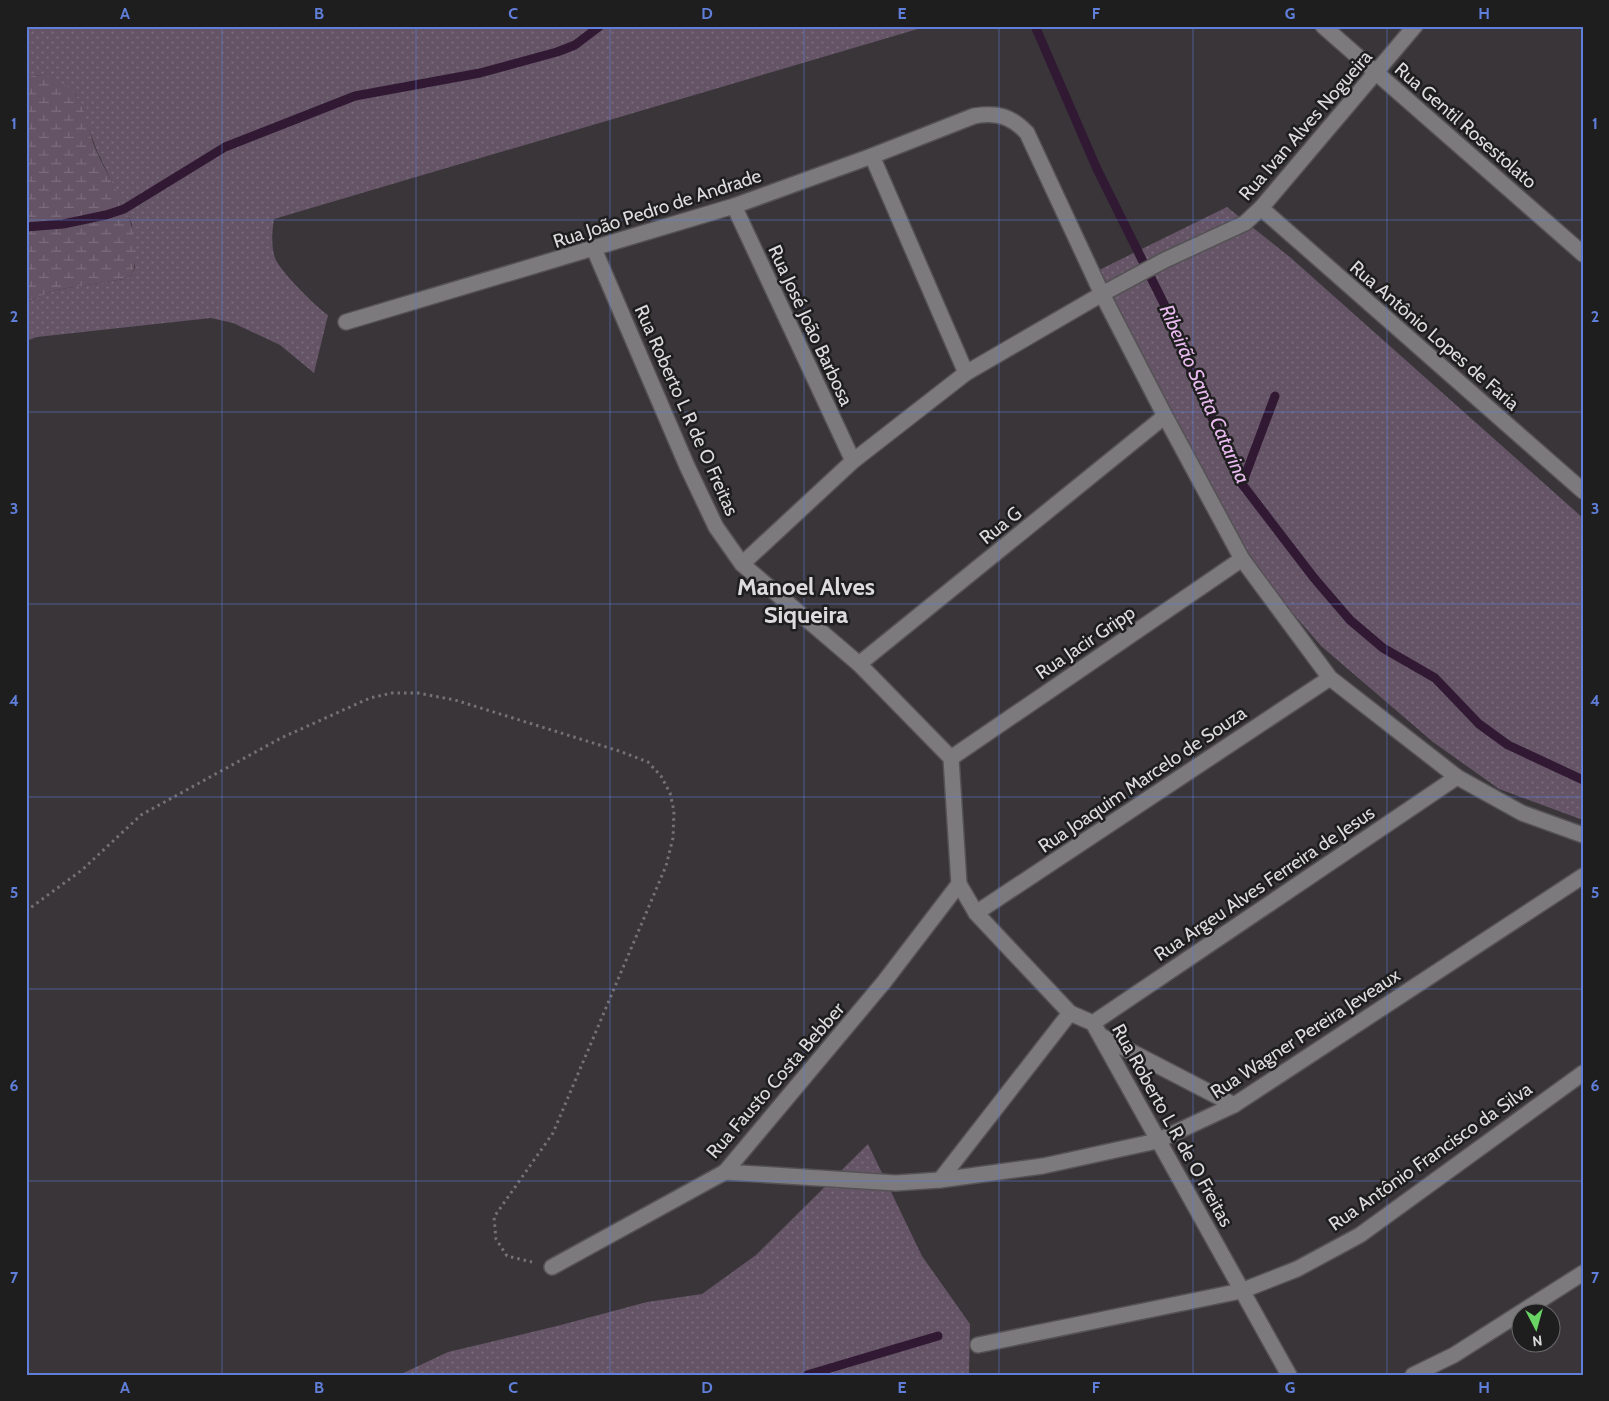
<svg xmlns="http://www.w3.org/2000/svg" width="1609" height="1401" viewBox="0 0 1609 1401" font-family="Cabin,sans-serif">
<style>
.grass{fill:url(#grass-dots)}
.wetland{fill:url(#wetland-marsh)}
.lines{fill:none;stroke-linecap:round;stroke-linejoin:round}
.stream{stroke:#311934;stroke-width:9}
.minor-casing{stroke:#555255;stroke-width:18}
.path{stroke:#757275;stroke-width:3;stroke-dasharray:2.5 4;stroke-linecap:butt}
.minor{stroke:#7d7a7d;stroke-width:15}
.grid{fill:none;stroke:#607fda;stroke-width:1;stroke-opacity:0.55}
.labels{text-anchor:middle;stroke-width:5;stroke-linejoin:round;paint-order:stroke}
.street-label{font-size:19px;fill:#dddbdd;stroke:#1f1e1f}
.water-label{font-size:20px;font-style:italic;fill:#e9baef;stroke:#1f1e1f}
.district-label{font-size:24px;font-weight:bold;fill:#dddbdd;stroke:#1f1e1f}
.neatline{fill:none;stroke:#607fda;stroke-width:2}
.grid-label{font-size:16px;text-anchor:middle;font-weight:bold;fill:#607fda}
</style>
<defs>
<pattern id="grass-dots" width="8" height="8" patternUnits="userSpaceOnUse" patternTransform="scale(1.25)"><rect width="8" height="8" fill="#645466"/><path d="M2 2h.1M6 6h.1" fill="none" stroke="#7a6c7b" stroke-width="1.8" stroke-linecap="round"/></pattern>
<pattern id="wetland-marsh" width="20" height="14" patternUnits="userSpaceOnUse" patternTransform="scale(1.25)"><rect width="20" height="14" fill="#645466"/><path d="M1 5h8M5 5V1M11 12h8M15 12V8" fill="none" stroke="#7a6c7b"/></pattern>
</defs>
<rect width="100%" height="100%" fill="#393539"/>
<g class="grass">
<path d="M 26,26 L 928,26 L 274,219 C 272,231 271,246 275,258 C 279,270 316,307 328,315 L 314,373 L 280,345 L 233,323 L 211,318 L 37,337 L 26,341 L 26,302 L 56,290 L 124,279 L 132,275 L 135,267 L 132,224 L 97,151 L 76,95 L 41,75 L 26,77 Z"/>
<path d="M 1227,207 L 1291,258 L 1583,518 L 1583,820 L 1499,789 L 1433,742 L 1321,646 L 1265,581 L 1227,524 L 1099,270 Z"/>
<path d="M 868,1144 L 922,1256 L 970,1324 L 969,1375 L 399,1375 L 448,1352 L 557,1326 L 647,1302 L 702,1294 L 756,1255 Z"/>
</g>
<path class="wetland" d="M 41,75 C 54,79 65,83 74,93 C 85,106 89,134 96,150 C 113,190 147,229 132,275 L 124,279 L 56,290 L 26,302 L 26,77 Z"/>
<g class="lines">
<g class="stream">
<path d="M 1035,26 L 1097,169 L 1170,316 L 1193,376 L 1242,484 L 1314,578 L 1350,620 L 1383,648 L 1435,678 L 1479,724 L 1508,745 L 1583,780"/>
<path d="M 26,227 L 63,224 L 106,215 L 124,209 L 225,147 L 355,96 L 480,73 L 557,52 L 575,45 L 600,26"/>
<path d="M 1242,484 L 1275,396"/>
<path d="M 807,1375 L 938,1336"/>
</g>
<defs>
<g id="minor">
<path d="M 1323,26 L 1583,254"/>
<path d="M 872,156 L 966,373"/>
<path d="M 734,206 L 853,461"/>
<path d="M 1261,208 L 1583,491"/>
<path d="M 594,249 L 687,466 L 716,527 L 742,564 L 859,664 L 951,758 L 959,884 L 976,913 L 1070,1013 L 1093,1023 L 1289,1375"/>
<path d="M 346,322 L 734,206 L 872,156 L 974,116 C 997,112 1011,116 1027,133 L 1102,294 L 1165,416 L 1242,559 L 1330,678 L 1457,777 L 1522,813 L 1583,835"/>
<path d="M 742,564 L 853,461 L 966,373 L 1102,294 L 1165,260 L 1245,223 L 1261,208 L 1415,26"/>
<path d="M 859,664 L 1165,416"/>
<path d="M 951,758 L 1242,559"/>
<path d="M 976,913 L 1330,678"/>
<path d="M 1093,1023 L 1457,777"/>
<path d="M 1101,1036 L 1234,1105"/>
<path d="M 725,1172 L 896,1183 L 940,1180 L 1043,1166 L 1157,1141 L 1234,1105 L 1583,876"/>
<path d="M 940,1180 L 1070,1013"/>
<path d="M 552,1267 L 725,1172 L 884,982 L 959,884"/>
<path d="M 978,1345 L 1241,1291 L 1297,1269 L 1360,1235 L 1583,1073"/>
<path d="M 1413,1375 L 1454,1355 L 1583,1273"/>
</g>
</defs>
<use href="#minor" class="minor-casing"/>
<path class="path" d="M 26,911 L 82,870 L 141,815 L 281,738 L 370,698 L 392,693 L 418,693 L 455,700 L 619,751 L 648,762 L 661,776 L 670,793 L 674,811 L 673,838 L 666,866 L 553,1133 L 494,1217 L 496,1239 L 507,1256 L 532,1262"/>
<use href="#minor" class="minor"/>
</g>
<path class="grid" d="M 222,26 L 222,1375M 416,26 L 416,1375M 610,26 L 610,1375M 804,26 L 804,1375M 999,26 L 999,1375M 1193,26 L 1193,1375M 1387,26 L 1387,1375M 26,220 L 1583,220M 26,412 L 1583,412M 26,604 L 1583,604M 26,797 L 1583,797M 26,989 L 1583,989M 26,1181 L 1583,1181"/>
<g class="labels">
<g class="street-label">
<text transform="translate(1305 125) rotate(-49)" y="7">Rua Ivan Alves Nogueira</text>
<text transform="translate(1466 125) rotate(41)" y="7">Rua Gentil Rosestolato</text>
<text transform="translate(657 208) rotate(-18)" y="7">Rua João Pedro de Andrade</text>
<text transform="translate(811 325) rotate(65)" y="7">Rua José João Barbosa</text>
<text transform="translate(1435 335) rotate(41)" y="7">Rua Antônio Lopes de Faria</text>
<text transform="translate(687 410) rotate(66)" y="7">Rua Roberto L R de O Freitas</text>
<text transform="translate(1000 525) rotate(-39)" y="7">Rua G</text>
<text transform="translate(1085 642) rotate(-34)" y="7">Rua Jacir Gripp</text>
<text transform="translate(1142 779) rotate(-34)" y="7">Rua Joaquim Marcelo de Souza</text>
<text transform="translate(1264 883) rotate(-34)" y="7">Rua Argeu Alves Ferreira de Jesus</text>
<text transform="translate(1305 1033) rotate(-33)" y="7">Rua Wagner Pereira Jeveaux</text>
<text transform="translate(775 1080) rotate(-49)" y="7">Rua Fausto Costa Bebber</text>
<text transform="translate(1173 1125) rotate(61)" y="7">Rua Roberto L R de O Freitas</text>
<text transform="translate(1430 1156) rotate(-35)" y="7">Rua Antônio Francisco da Silva</text>
</g>
<g class="water-label">
<text transform="translate(1205 394) rotate(66)" y="7">Ribeirão Santa Catarina</text>
</g>
<g class="district-label">
<text x="806" y="595">Manoel Alves<tspan x="806" dy="28">Siqueira</tspan></text>
</g>
</g>
<rect width="1609" height="1401" fill="none" stroke="#1f1e1f" stroke-width="55"/>
<g transform="translate(1536 1328) rotate(174)"><circle r="24" fill="#1f1e1f" stroke="#6b6a6b"/>
<path d="M0-4L9 19L0 12L-9 19Z" fill="#69d464"/>
<text y="-8" font-size="14" font-weight="bold" text-anchor="middle" fill="#dddbdd">N</text>
</g>
<rect x="28" y="28" width="1554" height="1346" class="neatline"/>
<g class="grid-label">
<text x="125" y="19">A</text>
<text x="319" y="19">B</text>
<text x="513" y="19">C</text>
<text x="707" y="19">D</text>
<text x="902" y="19">E</text>
<text x="1096" y="19">F</text>
<text x="1290" y="19">G</text>
<text x="1484" y="19">H</text>
<text x="14" y="129">1</text>
<text x="1595" y="129">1</text>
<text x="14" y="322">2</text>
<text x="1595" y="322">2</text>
<text x="14" y="514">3</text>
<text x="1595" y="514">3</text>
<text x="14" y="706">4</text>
<text x="1595" y="706">4</text>
<text x="14" y="898">5</text>
<text x="1595" y="898">5</text>
<text x="14" y="1091">6</text>
<text x="1595" y="1091">6</text>
<text x="14" y="1283">7</text>
<text x="1595" y="1283">7</text>
<text x="125" y="1393">A</text>
<text x="319" y="1393">B</text>
<text x="513" y="1393">C</text>
<text x="707" y="1393">D</text>
<text x="902" y="1393">E</text>
<text x="1096" y="1393">F</text>
<text x="1290" y="1393">G</text>
<text x="1484" y="1393">H</text>
</g>
</svg>
